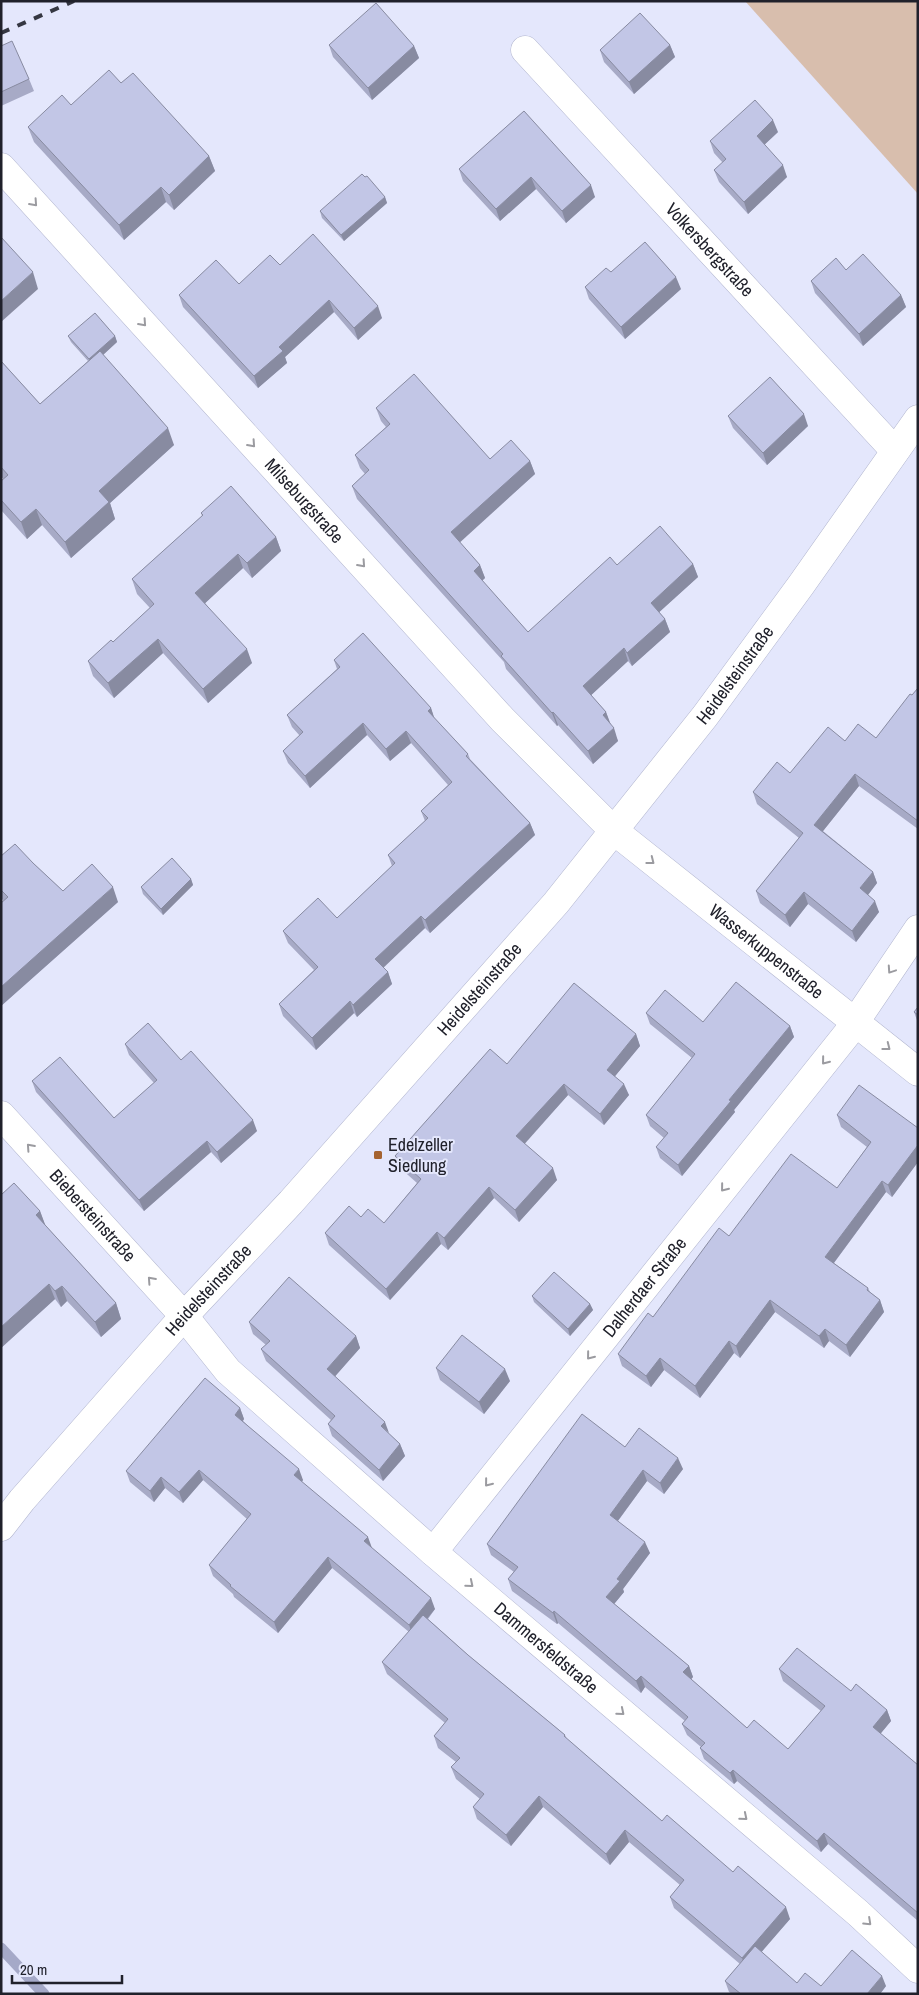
<svg xmlns="http://www.w3.org/2000/svg" width="919" height="1995" viewBox="0 0 919 1995" font-family="'Archivo Narrow',sans-serif">
<style>
.green{fill:#d8bead}
.lines{fill:none;stroke-linecap:round;stroke-linejoin:round}
.stream{stroke:#a5a9c8;stroke-width:11}
.minor-casing{stroke:#b1b5ce;stroke-width:29}
.secondary-casing{stroke:#b1b5ce;stroke-width:29}
.minor{stroke:#fff;stroke-width:28}
.secondary{stroke:#fff;stroke-width:28}
.rail{stroke:#353742;stroke-width:4;stroke-dasharray:9 9;stroke-linecap:butt}
.wall{fill:#a7aac6}
.shaded-wall{fill:#888ba1}
.building{fill:#c2c6e6;stroke:#888ba1}
.oneway{stroke:#9b9ba0}
.poi-dot{fill:#a56330;stroke:#e4e7fc;stroke-width:2}
.labels{text-anchor:middle;stroke-width:4;stroke-linejoin:round;paint-order:stroke}
.street-label{font-size:18px;fill:#20212b;stroke:#e4e7fc}
.poi-label{font-size:18px;fill:#20212b;stroke:#e4e7fc;text-anchor:start}
</style>
<rect width="100%" height="100%" fill="#e4e7fc"/>
<path class="green" d="M 745,1 L 918,1 L 918,194 Z"/>
<g class="lines">
<path class="stream" d="M 1,1948 L 44,1994"/>
<defs>
<g id="minor">
<path id="s1" d="M 525,50 L 895,451"/>
<path id="s2" d="M 1,167 L 503,720 L 613,830 L 918,1072"/>
<path id="s3" d="M 1,1115 L 184,1316 L 228,1371 L 433,1552 L 858,1913 L 918,1969"/>
<path id="s4" d="M 433,1552 L 847,1034 L 918,929"/>
</g>
<g id="secondary">
<path id="s5" d="M 1,1527 L 22,1500 L 184,1316 L 291,1202 L 556,903 L 705,716 L 801,585 L 918,419"/>
</g>
</defs>
<use href="#minor" class="minor-casing"/>
<use href="#secondary" class="secondary-casing"/>
<use href="#minor" class="minor"/>
<use href="#secondary" class="secondary"/>
<path class="rail" d="M 1,33 L 74,1"/>
</g>
<g class="wall">
<path d="M 329,45 L 414,46 L 419,58 L 372,100 L 333,57 Z"/>
<path d="M 670,45 L 675,57 L 634,94 L 604,62 L 600,50 Z"/>
<path d="M 1,46 L 29,79 L 34,91 L 1,106 Z"/>
<path d="M 121,83 L 209,156 L 215,171 L 174,210 L 166,202 L 124,240 L 34,142 L 28,127 L 71,105 Z"/>
<path d="M 524,111 L 595,197 L 566,223 L 536,189 L 500,221 L 463,181 L 459,169 Z"/>
<path d="M 778,132 L 764,145 L 787,177 L 748,214 L 719,182 L 714,170 L 723,163 L 714,153 L 710,141 Z"/>
<path d="M 385,197 L 387,203 L 344,241 L 322,218 L 320,211 Z"/>
<path d="M 280,265 L 382,318 L 358,340 L 334,312 L 285,357 L 287,363 L 258,388 L 183,307 L 179,295 L 239,284 Z"/>
<path d="M 846,270 L 901,295 L 906,307 L 863,346 L 815,293 L 811,281 Z"/>
<path d="M 611,272 L 681,289 L 625,339 L 589,299 L 585,287 Z"/>
<path d="M 68,336 L 115,336 L 117,342 L 103,355 L 174,445 L 110,503 L 115,519 L 71,558 L 42,525 L 27,539 L 1,510 L 1,481 L 4,479 L 1,477 L 1,361 L 40,404 L 88,361 L 71,342 Z"/>
<path d="M 376,408 L 490,459 L 530,461 L 535,474 L 459,542 L 480,565 L 485,578 L 482,581 L 528,632 L 617,565 L 693,564 L 698,577 L 659,612 L 665,619 L 670,632 L 632,666 L 628,661 L 591,695 L 606,712 L 610,724 L 618,741 L 593,764 L 558,725 L 557,726 L 506,669 L 504,662 L 357,499 L 352,486 L 365,474 L 360,468 L 355,455 L 386,427 L 381,421 Z"/>
<path d="M 728,416 L 808,426 L 767,465 L 733,428 Z"/>
<path d="M 201,513 L 276,537 L 281,551 L 252,578 L 243,568 L 205,603 L 252,663 L 208,703 L 163,653 L 114,698 L 93,676 L 88,661 L 113,642 L 150,608 L 137,594 L 132,579 L 202,516 Z"/>
<path d="M 334,660 L 431,708 L 434,718 L 468,754 L 470,759 L 530,823 L 535,835 L 430,933 L 425,928 L 383,967 L 388,972 L 392,984 L 357,1017 L 354,1013 L 316,1050 L 283,1016 L 279,1004 L 314,970 L 288,943 L 283,931 L 337,918 L 392,866 L 388,855 L 425,821 L 421,811 L 448,785 L 411,743 L 390,761 L 367,735 L 310,788 L 288,763 L 283,751 L 300,736 L 292,727 L 287,715 L 337,669 Z"/>
<path d="M 918,688 L 918,829 L 859,786 L 823,831 L 873,872 L 877,883 L 868,895 L 879,912 L 856,942 L 808,904 L 790,927 L 760,903 L 756,891 L 799,838 L 757,804 L 753,792 L 790,773 L 845,741 L 876,738 Z"/>
<path d="M 1,856 L 33,863 L 63,891 L 118,902 L 1,1006 L 1,903 L 4,901 L 1,898 Z"/>
<path d="M 191,879 L 193,885 L 163,915 L 143,894 L 141,887 Z"/>
<path d="M 918,1007 L 918,1023 L 914,1012 Z"/>
<path d="M 646,1013 L 703,1022 L 790,1026 L 794,1037 L 734,1110 L 735,1112 L 682,1176 L 660,1158 L 656,1147 L 664,1138 L 650,1126 L 646,1115 L 692,1058 L 650,1024 Z"/>
<path d="M 636,1034 L 640,1046 L 615,1076 L 629,1095 L 604,1125 L 568,1095 L 524,1143 L 557,1180 L 519,1222 L 494,1198 L 448,1250 L 441,1244 L 390,1300 L 329,1245 L 325,1233 L 361,1217 L 384,1223 L 417,1183 L 399,1167 L 395,1156 L 507,1064 Z"/>
<path d="M 125,1044 L 181,1060 L 257,1131 L 221,1163 L 211,1152 L 144,1211 L 36,1092 L 32,1081 L 114,1118 L 154,1083 L 129,1055 Z"/>
<path d="M 837,1115 L 918,1128 L 918,1162 L 892,1197 L 886,1192 L 834,1263 L 868,1288 L 870,1292 L 880,1300 L 884,1312 L 850,1357 L 829,1341 L 824,1348 L 775,1312 L 740,1358 L 734,1353 L 700,1398 L 664,1370 L 651,1387 L 622,1366 L 618,1354 L 729,1236 L 837,1188 L 867,1147 L 841,1127 Z"/>
<path d="M 40,1211 L 45,1225 L 116,1303 L 121,1319 L 101,1337 L 67,1301 L 61,1307 L 55,1299 L 1,1348 Z"/>
<path d="M 532,1296 L 590,1304 L 593,1310 L 570,1336 L 534,1302 Z"/>
<path d="M 249,1322 L 356,1336 L 360,1348 L 335,1376 L 389,1434 L 400,1444 L 405,1456 L 383,1481 L 332,1436 L 328,1424 L 331,1420 L 266,1361 L 261,1349 L 266,1345 L 253,1334 Z"/>
<path d="M 436,1368 L 510,1381 L 484,1414 L 440,1380 Z"/>
<path d="M 240,1408 L 244,1419 L 243,1421 L 303,1480 L 302,1482 L 435,1609 L 428,1619 L 468,1655 L 565,1735 L 567,1739 L 662,1821 L 733,1872 L 790,1919 L 761,1952 L 797,1983 L 821,1986 L 886,1986 L 880,1994 L 732,1994 L 729,1992 L 725,1981 L 740,1964 L 674,1908 L 670,1897 L 680,1885 L 629,1842 L 610,1865 L 543,1807 L 511,1846 L 477,1819 L 473,1807 L 480,1799 L 456,1779 L 451,1767 L 456,1762 L 438,1748 L 434,1736 L 445,1723 L 387,1674 L 382,1662 L 409,1632 L 332,1568 L 278,1633 L 234,1597 L 233,1594 L 213,1576 L 209,1565 L 247,1519 L 203,1480 L 183,1503 L 165,1488 L 154,1502 L 130,1482 L 126,1471 Z"/>
<path d="M 625,1447 L 683,1469 L 664,1494 L 647,1481 L 618,1521 L 650,1553 L 623,1589 L 624,1592 L 614,1604 L 689,1666 L 693,1677 L 691,1679 L 747,1728 L 788,1749 L 821,1711 L 783,1681 L 779,1669 L 851,1691 L 887,1710 L 891,1721 L 880,1734 L 918,1765 L 918,1921 L 828,1844 L 821,1852 L 737,1781 L 734,1784 L 704,1759 L 700,1748 L 701,1747 L 687,1735 L 682,1724 L 685,1721 L 645,1687 L 641,1693 L 558,1623 L 557,1624 L 512,1591 L 508,1579 L 514,1572 L 491,1555 L 487,1544 Z"/>
</g>
<g class="shaded-wall">
<path d="M 670,45 L 675,57 L 634,94 L 629,82 Z"/>
<path d="M 414,46 L 419,58 L 372,100 L 368,88 Z"/>
<path d="M 773,120 L 778,132 L 761,148 L 757,136 Z"/>
<path d="M 209,156 L 215,171 L 174,210 L 169,195 Z"/>
<path d="M 783,165 L 787,177 L 748,214 L 744,202 Z"/>
<path d="M 531,177 L 536,189 L 500,221 L 496,209 Z"/>
<path d="M 591,185 L 595,197 L 566,223 L 562,211 Z"/>
<path d="M 161,187 L 166,202 L 124,240 L 119,225 Z"/>
<path d="M 385,197 L 387,203 L 344,241 L 341,235 Z"/>
<path d="M 33,272 L 38,289 L 1,322 L 1,301 Z"/>
<path d="M 676,277 L 681,289 L 625,339 L 621,327 Z"/>
<path d="M 901,295 L 906,307 L 863,346 L 859,334 Z"/>
<path d="M 329,300 L 334,312 L 285,357 L 287,363 L 258,388 L 254,376 L 279,347 Z"/>
<path d="M 378,306 L 382,318 L 358,340 L 354,328 Z"/>
<path d="M 115,336 L 117,342 L 92,365 L 89,359 Z"/>
<path d="M 804,414 L 808,426 L 767,465 L 763,453 Z"/>
<path d="M 168,428 L 174,445 L 110,503 L 115,519 L 71,558 L 65,542 L 99,491 Z"/>
<path d="M 530,461 L 535,474 L 456,546 L 451,532 Z"/>
<path d="M 36,509 L 42,525 L 27,539 L 21,522 Z"/>
<path d="M 276,537 L 281,551 L 252,578 L 247,563 Z"/>
<path d="M 238,554 L 243,568 L 201,607 L 195,593 Z"/>
<path d="M 693,564 L 698,577 L 655,616 L 651,603 Z"/>
<path d="M 480,565 L 485,578 L 478,584 L 474,571 Z"/>
<path d="M 665,619 L 670,632 L 632,666 L 627,653 Z"/>
<path d="M 158,639 L 163,653 L 114,698 L 108,683 Z"/>
<path d="M 624,648 L 628,661 L 587,699 L 583,686 Z"/>
<path d="M 247,649 L 252,663 L 208,703 L 203,689 Z"/>
<path d="M 431,708 L 435,720 L 428,711 Z"/>
<path d="M 553,712 L 558,725 L 557,726 L 552,713 Z"/>
<path d="M 606,712 L 611,725 L 603,715 Z"/>
<path d="M 363,723 L 367,735 L 310,788 L 305,776 Z"/>
<path d="M 614,728 L 618,741 L 593,764 L 588,751 Z"/>
<path d="M 406,731 L 411,743 L 390,761 L 386,749 Z"/>
<path d="M 855,774 L 859,786 L 819,836 L 814,825 Z"/>
<path d="M 530,823 L 535,835 L 430,933 L 425,920 Z"/>
<path d="M 873,872 L 877,883 L 864,900 L 860,888 Z"/>
<path d="M 191,879 L 193,885 L 163,915 L 161,909 Z"/>
<path d="M 113,887 L 118,902 L 1,1006 L 1,987 Z"/>
<path d="M 804,892 L 808,904 L 790,927 L 785,915 Z"/>
<path d="M 875,901 L 879,912 L 856,942 L 852,931 Z"/>
<path d="M 421,916 L 425,928 L 380,971 L 375,959 Z"/>
<path d="M 388,972 L 392,984 L 357,1017 L 353,1005 Z"/>
<path d="M 350,1001 L 354,1013 L 316,1050 L 312,1038 Z"/>
<path d="M 790,1026 L 794,1037 L 734,1110 L 735,1112 L 682,1176 L 678,1165 L 729,1100 Z"/>
<path d="M 636,1034 L 640,1046 L 611,1081 L 607,1070 Z"/>
<path d="M 564,1084 L 568,1095 L 521,1148 L 516,1136 Z"/>
<path d="M 624,1084 L 629,1095 L 604,1125 L 600,1114 Z"/>
<path d="M 253,1120 L 257,1131 L 221,1163 L 217,1152 Z"/>
<path d="M 207,1141 L 211,1152 L 144,1211 L 139,1200 Z"/>
<path d="M 918,1145 L 918,1162 L 892,1197 L 888,1185 Z"/>
<path d="M 553,1168 L 557,1180 L 519,1222 L 515,1210 Z"/>
<path d="M 882,1181 L 886,1192 L 830,1268 L 825,1257 Z"/>
<path d="M 489,1187 L 494,1198 L 448,1250 L 444,1238 Z"/>
<path d="M 40,1211 L 46,1227 L 36,1215 Z"/>
<path d="M 437,1232 L 441,1244 L 390,1300 L 386,1289 Z"/>
<path d="M 49,1284 L 55,1299 L 1,1348 L 1,1327 Z"/>
<path d="M 62,1286 L 67,1301 L 61,1307 L 55,1291 Z"/>
<path d="M 770,1300 L 775,1312 L 740,1358 L 736,1346 Z"/>
<path d="M 880,1300 L 884,1312 L 850,1357 L 846,1345 Z"/>
<path d="M 116,1303 L 121,1319 L 101,1337 L 95,1322 Z"/>
<path d="M 590,1304 L 593,1310 L 570,1336 L 568,1329 Z"/>
<path d="M 825,1329 L 829,1341 L 824,1348 L 819,1336 Z"/>
<path d="M 356,1336 L 360,1348 L 331,1381 L 327,1369 Z"/>
<path d="M 729,1341 L 734,1353 L 700,1398 L 695,1386 Z"/>
<path d="M 660,1358 L 664,1370 L 651,1387 L 646,1376 Z"/>
<path d="M 505,1369 L 510,1381 L 484,1414 L 479,1402 Z"/>
<path d="M 240,1408 L 244,1419 L 239,1426 L 235,1415 Z"/>
<path d="M 385,1422 L 389,1433 L 381,1426 Z"/>
<path d="M 400,1444 L 405,1456 L 383,1481 L 379,1470 Z"/>
<path d="M 678,1458 L 683,1469 L 664,1494 L 660,1483 Z"/>
<path d="M 299,1469 L 303,1480 L 298,1486 L 294,1475 Z"/>
<path d="M 199,1470 L 203,1480 L 183,1503 L 179,1492 Z"/>
<path d="M 643,1470 L 647,1481 L 614,1526 L 610,1515 Z"/>
<path d="M 161,1477 L 165,1488 L 154,1502 L 150,1491 Z"/>
<path d="M 368,1537 L 372,1548 L 364,1541 Z"/>
<path d="M 645,1542 L 650,1553 L 623,1589 L 624,1592 L 610,1609 L 606,1597 L 617,1579 Z"/>
<path d="M 328,1557 L 332,1568 L 278,1633 L 274,1622 Z"/>
<path d="M 431,1598 L 435,1609 L 413,1636 L 409,1625 Z"/>
<path d="M 554,1611 L 558,1623 L 557,1624 L 553,1613 Z"/>
<path d="M 689,1666 L 693,1677 L 687,1684 L 683,1672 Z"/>
<path d="M 641,1676 L 645,1687 L 641,1693 L 636,1681 Z"/>
<path d="M 887,1710 L 891,1721 L 877,1738 L 873,1727 Z"/>
<path d="M 733,1770 L 737,1781 L 734,1784 L 730,1773 Z"/>
<path d="M 539,1796 L 543,1807 L 511,1846 L 506,1835 Z"/>
<path d="M 625,1830 L 629,1842 L 610,1865 L 606,1854 Z"/>
<path d="M 824,1833 L 828,1844 L 821,1852 L 817,1841 Z"/>
<path d="M 786,1907 L 790,1919 L 746,1970 L 742,1958 Z"/>
<path d="M 882,1976 L 886,1986 L 880,1994 L 867,1994 Z"/>
</g>
<g class="building">
<path d="M 376,3 L 414,46 L 368,88 L 329,45 Z"/>
<path d="M 640,13 L 670,45 L 629,82 L 600,50 Z"/>
<path d="M 12,41 L 29,79 L 1,92 L 1,46 Z"/>
<path d="M 109,70 L 121,83 L 133,73 L 209,156 L 169,195 L 161,187 L 119,225 L 28,127 L 62,95 L 71,105 Z"/>
<path d="M 755,100 L 773,120 L 757,136 L 783,165 L 744,202 L 714,170 L 726,159 L 710,141 Z"/>
<path d="M 524,111 L 591,185 L 562,211 L 531,177 L 496,209 L 459,169 Z"/>
<path d="M 362,174 L 365,177 L 367,176 L 385,197 L 341,235 L 320,211 Z"/>
<path d="M 313,234 L 378,306 L 354,328 L 329,300 L 279,347 L 283,351 L 254,376 L 179,295 L 216,260 L 239,284 L 270,255 L 280,265 Z"/>
<path d="M 1,237 L 33,272 L 1,301 Z"/>
<path d="M 645,242 L 676,277 L 621,327 L 585,287 L 606,268 L 611,272 Z"/>
<path d="M 863,254 L 901,295 L 859,334 L 811,281 L 836,258 L 846,270 Z"/>
<path d="M 95,313 L 115,336 L 89,359 L 68,336 Z"/>
<path d="M 100,351 L 168,428 L 99,491 L 109,502 L 65,542 L 36,509 L 21,522 L 1,500 L 1,481 L 8,475 L 1,467 L 1,361 L 40,404 Z"/>
<path d="M 414,374 L 490,459 L 511,440 L 530,461 L 451,532 L 480,565 L 474,571 L 528,632 L 610,557 L 617,565 L 660,526 L 693,564 L 651,603 L 665,619 L 627,653 L 624,648 L 583,686 L 606,712 L 603,715 L 614,728 L 588,751 L 553,712 L 552,713 L 501,656 L 503,654 L 352,486 L 369,470 L 355,455 L 390,424 L 376,408 Z"/>
<path d="M 770,377 L 804,414 L 763,453 L 728,416 Z"/>
<path d="M 231,486 L 276,537 L 247,563 L 238,554 L 195,593 L 247,649 L 203,689 L 158,639 L 108,683 L 88,661 L 111,640 L 113,642 L 154,604 L 132,579 L 203,515 L 201,513 Z"/>
<path d="M 363,633 L 431,708 L 428,711 L 468,754 L 466,756 L 530,823 L 425,920 L 421,916 L 375,959 L 388,972 L 353,1005 L 350,1001 L 312,1038 L 279,1004 L 318,967 L 283,931 L 318,898 L 337,918 L 395,863 L 388,855 L 428,818 L 421,811 L 452,782 L 406,731 L 386,749 L 363,723 L 305,776 L 283,751 L 303,732 L 287,715 L 340,667 L 334,660 Z"/>
<path d="M 918,688 L 918,821 L 855,774 L 814,825 L 873,872 L 860,888 L 875,901 L 852,931 L 804,892 L 785,915 L 756,891 L 803,833 L 753,792 L 777,762 L 790,773 L 828,727 L 845,741 L 858,724 L 876,738 L 910,694 L 912,695 Z"/>
<path d="M 15,844 L 33,863 L 63,891 L 92,864 L 113,887 L 1,987 L 1,903 L 8,897 L 1,890 L 1,856 Z"/>
<path d="M 172,858 L 191,879 L 161,909 L 141,887 Z"/>
<path d="M 736,982 L 790,1026 L 729,1100 L 731,1101 L 678,1165 L 656,1147 L 668,1133 L 646,1115 L 695,1054 L 646,1013 L 665,990 L 703,1022 Z"/>
<path d="M 574,983 L 636,1034 L 607,1070 L 624,1084 L 600,1114 L 564,1084 L 516,1136 L 553,1168 L 515,1210 L 489,1187 L 444,1238 L 437,1232 L 386,1289 L 325,1233 L 349,1206 L 361,1217 L 368,1209 L 384,1223 L 421,1179 L 395,1156 L 490,1049 L 507,1064 Z"/>
<path d="M 918,1007 L 918,1015 L 914,1012 Z"/>
<path d="M 148,1023 L 181,1060 L 191,1051 L 253,1120 L 217,1152 L 207,1141 L 139,1200 L 32,1081 L 60,1057 L 114,1118 L 157,1080 L 125,1044 Z"/>
<path d="M 859,1085 L 918,1128 L 918,1145 L 888,1185 L 882,1181 L 825,1257 L 868,1288 L 867,1290 L 880,1300 L 846,1345 L 825,1329 L 819,1336 L 770,1300 L 736,1346 L 729,1341 L 695,1386 L 660,1358 L 646,1376 L 618,1354 L 648,1313 L 653,1317 L 719,1228 L 729,1236 L 791,1154 L 837,1188 L 871,1142 L 837,1115 Z"/>
<path d="M 14,1183 L 40,1211 L 36,1215 L 116,1303 L 95,1322 L 62,1286 L 55,1291 L 49,1284 L 1,1327 L 1,1195 Z"/>
<path d="M 554,1272 L 590,1304 L 568,1329 L 532,1296 Z"/>
<path d="M 289,1277 L 356,1336 L 327,1369 L 385,1422 L 381,1426 L 400,1444 L 379,1470 L 328,1424 L 335,1416 L 261,1349 L 270,1341 L 249,1322 Z"/>
<path d="M 462,1335 L 505,1369 L 479,1402 L 436,1368 Z"/>
<path d="M 205,1378 L 240,1408 L 235,1415 L 299,1469 L 294,1475 L 368,1537 L 364,1541 L 431,1598 L 409,1625 L 328,1557 L 274,1622 L 230,1586 L 231,1585 L 209,1565 L 251,1514 L 199,1470 L 179,1492 L 161,1477 L 150,1491 L 126,1471 Z"/>
<path d="M 582,1414 L 625,1447 L 639,1428 L 678,1458 L 660,1483 L 643,1470 L 610,1515 L 645,1542 L 617,1579 L 620,1581 L 606,1597 L 689,1666 L 683,1672 L 747,1728 L 754,1720 L 788,1749 L 825,1706 L 779,1669 L 797,1648 L 851,1691 L 856,1684 L 887,1710 L 873,1727 L 918,1765 L 918,1913 L 824,1833 L 817,1841 L 733,1770 L 730,1773 L 700,1748 L 705,1743 L 682,1724 L 688,1717 L 641,1676 L 636,1681 L 554,1611 L 553,1613 L 508,1579 L 518,1567 L 487,1544 Z"/>
<path d="M 423,1615 L 468,1655 L 565,1735 L 564,1736 L 662,1821 L 667,1815 L 733,1872 L 738,1866 L 786,1907 L 742,1958 L 670,1897 L 684,1880 L 625,1830 L 606,1854 L 539,1796 L 506,1835 L 473,1807 L 484,1794 L 451,1767 L 460,1758 L 434,1736 L 448,1719 L 382,1662 Z"/>
<path d="M 755,1946 L 797,1983 L 805,1973 L 821,1986 L 852,1950 L 882,1976 L 867,1994 L 741,1994 L 725,1981 Z"/>
</g>
<defs><path id="oneway-chevron" d="M-2-3.5L2.5 0L-2 3.5" fill="none" stroke-width="1.6" stroke-linecap="round" stroke-linejoin="round" transform="scale(1.25)"/></defs>
<g class="oneway">
<use href="#oneway-chevron" transform="translate(34 203) rotate(48)"/>
<use href="#oneway-chevron" transform="translate(143 323) rotate(48)"/>
<use href="#oneway-chevron" transform="translate(252 444) rotate(48)"/>
<use href="#oneway-chevron" transform="translate(362 564) rotate(48)"/>
<use href="#oneway-chevron" transform="translate(651 861) rotate(38)"/>
<use href="#oneway-chevron" transform="translate(891 970) rotate(124)"/>
<use href="#oneway-chevron" transform="translate(887 1047) rotate(38)"/>
<use href="#oneway-chevron" transform="translate(825 1061) rotate(129)"/>
<use href="#oneway-chevron" transform="translate(30 1147) rotate(-132)"/>
<use href="#oneway-chevron" transform="translate(724 1188) rotate(129)"/>
<use href="#oneway-chevron" transform="translate(151 1280) rotate(-132)"/>
<use href="#oneway-chevron" transform="translate(590 1356) rotate(129)"/>
<use href="#oneway-chevron" transform="translate(488 1483) rotate(129)"/>
<use href="#oneway-chevron" transform="translate(470 1584) rotate(40)"/>
<use href="#oneway-chevron" transform="translate(621 1712) rotate(40)"/>
<use href="#oneway-chevron" transform="translate(744 1817) rotate(40)"/>
<use href="#oneway-chevron" transform="translate(868 1922) rotate(43)"/>
</g>
<rect class="poi-dot" x="373" y="1150" width="10" height="10" rx="2.5"/>
<g class="labels">
<g class="street-label">
<text dy="6" stroke="none"><textPath href="#s1" startOffset="272">Volkersbergstraße</textPath></text>
<text dy="6" stroke="none"><textPath href="#s2" startOffset="451">Milseburgstraße</textPath></text>
<text dy="6" stroke="none"><textPath href="#s5" startOffset="1125">Heidelsteinstraße</textPath></text>
<text dy="6" stroke="none"><textPath href="#s2" startOffset="1098">Wasserkuppenstraße</textPath></text>
<text dy="6" stroke="none"><textPath href="#s5" startOffset="720">Heidelsteinstraße</textPath></text>
<text dy="6" stroke="none"><textPath href="#s3" startOffset="136">Biebersteinstraße</textPath></text>
<text dy="6" stroke="none"><textPath href="#s4" startOffset="339">Dalherdaer Straße</textPath></text>
<text dy="6" stroke="none"><textPath href="#s5" startOffset="315">Heidelsteinstraße</textPath></text>
<text dy="6" stroke="none"><textPath href="#s3" startOffset="764">Dammersfeldstraße</textPath></text>
</g>
<g class="poi-label">
<text x="388" y="1151">Edelzeller<tspan x="388" dy="21">Siedlung</tspan></text>
</g>
</g>
<rect width="919" height="1995" fill="none" stroke="#20212b" stroke-width="5"/>
<path d="M12 1975v8h110v-8" fill="none" stroke="#20212b" stroke-width="2.5"/>
<text x="20" y="1975" font-size="15" fill="#20212b" stroke="#e4e7fc" stroke-width="4" paint-order="stroke">20 m</text>
</svg>
